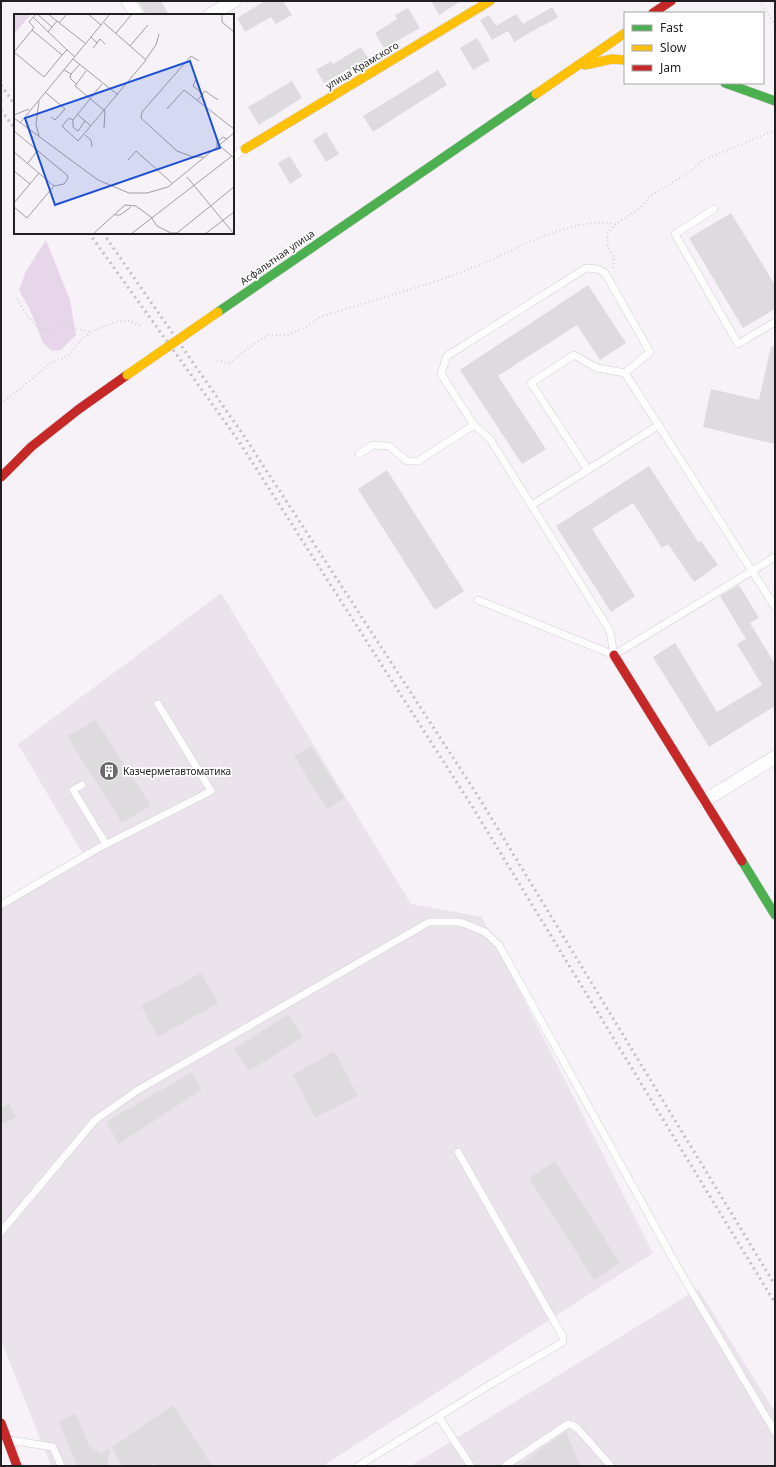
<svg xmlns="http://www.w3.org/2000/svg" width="776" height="1467" viewBox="0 0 776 1467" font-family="'Noto Sans',sans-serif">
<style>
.built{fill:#ebe3ec}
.green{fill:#e7d5e9}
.building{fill:#dedbdf}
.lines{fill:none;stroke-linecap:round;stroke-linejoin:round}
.lane-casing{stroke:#d2cfd3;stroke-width:8}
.street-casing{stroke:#d2cfd3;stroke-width:14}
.fast-casing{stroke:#d2cfd3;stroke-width:10}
.slow-casing{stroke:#d2cfd3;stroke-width:10}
.jam-casing{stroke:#d2cfd3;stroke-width:10}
.path{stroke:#d2d2d2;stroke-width:2;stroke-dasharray:1 3;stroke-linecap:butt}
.lane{stroke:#fefdfe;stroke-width:7}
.street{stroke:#fefdfe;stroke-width:13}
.fast{stroke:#4caf50;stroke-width:9}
.slow{stroke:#ffc107;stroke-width:9}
.jam{stroke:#c62828;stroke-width:9}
.rail{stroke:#c0bfc1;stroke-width:3;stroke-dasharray:2 4;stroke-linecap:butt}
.slow-bridge-casing{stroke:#d2cfd3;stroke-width:10;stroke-linecap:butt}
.slow-bridge{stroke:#ffc107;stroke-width:9}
.labels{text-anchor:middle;stroke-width:3.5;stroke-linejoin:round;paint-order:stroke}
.street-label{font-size:10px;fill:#211f21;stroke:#fff}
.poi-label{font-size:10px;fill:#211f21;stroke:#fff;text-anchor:start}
.inset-road{fill:none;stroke:#a19ea1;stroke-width:1}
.view{fill:#1d4ed8;fill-opacity:0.15;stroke:#1d4ed8;stroke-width:2}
.inset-edge{fill:none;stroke:#211f21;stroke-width:2}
</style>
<rect width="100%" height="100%" fill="#f6f2f7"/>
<g class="built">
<path d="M 221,593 L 411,904 L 482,917 L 653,1253 L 323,1466 L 51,1466 L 1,1340 L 1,905 L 84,856 L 18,744 Z"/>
<path d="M 698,1289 L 775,1412 L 775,1466 L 411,1466 Z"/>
</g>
<path class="green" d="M 46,240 L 70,300 L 76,335 L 61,350 L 52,351 L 43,343 L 30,310 L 19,290 L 26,271 Z"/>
<g class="building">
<path d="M 138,1 L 161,1 L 169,15 L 146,15 Z"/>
<path d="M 265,1 L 283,1 L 292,15 L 276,24 L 271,17 L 245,32 L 237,18 Z"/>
<path d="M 431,1 L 461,1 L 439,15 Z"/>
<path d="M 552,7 L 558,17 L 543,26 L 543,25 L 514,42 L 508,31 L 492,40 L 480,20 L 489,15 L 496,26 L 516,14 L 523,24 Z"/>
<path d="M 408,8 L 420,28 L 384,48 L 375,33 L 397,19 L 395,15 Z"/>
<path d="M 477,38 L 490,60 L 473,70 L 460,48 Z"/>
<path d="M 361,47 L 369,59 L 349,71 L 348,69 L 324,83 L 316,70 L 331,61 L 333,64 Z"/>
<path d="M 438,70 L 447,85 L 418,103 L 373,132 L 363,116 Z"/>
<path d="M 292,81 L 302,98 L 259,125 L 248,107 Z"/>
<path d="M 326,132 L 339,154 L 326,162 L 313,140 Z"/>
<path d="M 290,156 L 302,176 L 290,184 L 278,163 Z"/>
<path d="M 731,213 L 775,285 L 775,309 L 743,328 L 689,238 Z"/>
<path d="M 588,285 L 626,343 L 600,360 L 577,325 L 498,376 L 546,449 L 522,464 L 460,370 Z"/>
<path d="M 771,346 L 775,347 L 775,444 L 703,427 L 711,389 L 759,400 Z"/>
<path d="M 649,466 L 698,542 L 701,541 L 718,565 L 694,582 L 668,544 L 662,548 L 633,503 L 592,529 L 635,596 L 611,612 L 556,526 Z"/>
<path d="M 387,470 L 464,591 L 435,610 L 358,489 Z"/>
<path d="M 739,585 L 759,618 L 750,623 L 775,664 L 775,706 L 709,747 L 653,657 L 675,643 L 717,712 L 762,685 L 737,644 L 746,639 L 720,596 Z"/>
<path d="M 96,720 L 151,806 L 122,823 L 67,736 Z"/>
<path d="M 311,746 L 344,798 L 327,809 L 294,756 Z"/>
<path d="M 201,973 L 218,1003 L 158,1037 L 141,1006 Z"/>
<path d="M 288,1014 L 303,1037 L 249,1071 L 234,1049 Z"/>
<path d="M 334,1051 L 358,1096 L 315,1118 L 293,1075 Z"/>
<path d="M 192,1072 L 201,1090 L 119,1144 L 106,1122 Z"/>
<path d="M 9,1104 L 16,1117 L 1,1125 L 1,1108 Z"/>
<path d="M 555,1161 L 620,1263 L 594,1280 L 529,1178 Z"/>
<path d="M 173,1405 L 212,1466 L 157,1466 L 155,1463 L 149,1466 L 122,1466 L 112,1447 Z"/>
<path d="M 76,1413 L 89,1446 L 101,1454 L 110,1448 L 107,1466 L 77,1466 L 59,1422 Z"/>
<path d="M 566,1431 L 580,1466 L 518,1466 Z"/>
</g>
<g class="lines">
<defs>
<g id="lane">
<path d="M 233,158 L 244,149"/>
<path d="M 714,209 L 675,234 L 738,344 L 775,322"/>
<path d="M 359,454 L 373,445 L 389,446 L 407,461 L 418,461 L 474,425"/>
<path d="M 588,470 L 531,383 L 574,355 L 597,368 L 625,373"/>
<path d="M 532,505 L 659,425"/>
<path d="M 478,600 L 614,655"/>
<path d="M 614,655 L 610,631 L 490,439 L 474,425 L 441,374 L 447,356 L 586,268 L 598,269 L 605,273 L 650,352 L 625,373 L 775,607"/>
<path d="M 614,655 L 775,557"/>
<path d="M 82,785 L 73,790 L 106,844"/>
<path d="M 1,905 L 95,850 L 211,791 L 158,704"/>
<path d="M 1,1232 L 95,1120 L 138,1090 L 429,922 L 460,922 L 485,932 L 499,945 L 682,1275 L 775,1432"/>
<path d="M 438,1416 L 471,1466"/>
<path d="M 9,1440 L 53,1447 L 61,1466"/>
<path d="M 358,1466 L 491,1384 L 563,1342 L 563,1337 L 458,1152"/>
<path d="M 505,1466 L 568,1424 L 572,1425 L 578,1429 L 611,1466"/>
</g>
<g id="street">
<path d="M 128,1 L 137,15"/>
<path d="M 210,15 L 234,1"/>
<path d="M 704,801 L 775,757"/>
</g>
<g id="fast">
<path d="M 725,83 L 775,101"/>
<path d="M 218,312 L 536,94"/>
<path d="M 742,861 L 775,915"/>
</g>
<g id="slow">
<path d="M 585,65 L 612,59 L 625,60"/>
<path d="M 536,94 L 625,33"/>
<path d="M 245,149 L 490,1"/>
</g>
<g id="jam">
<path d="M 653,13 L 671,1"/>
<path d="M 1,477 L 31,447 L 79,409 L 127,375"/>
<path d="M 614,655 L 742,861"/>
<path d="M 1,1423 L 17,1466"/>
</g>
</defs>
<use href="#lane" class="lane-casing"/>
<use href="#street" class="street-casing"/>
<use href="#fast" class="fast-casing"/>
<use href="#slow" class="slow-casing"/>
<use href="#jam" class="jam-casing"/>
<g class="path">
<path d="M 760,1 L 775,26"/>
<path d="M 613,268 L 614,258 L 608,247 L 607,234 L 616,224"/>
<path d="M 17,299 L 28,317 L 40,329 L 52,331 L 64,326 L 91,332"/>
<path d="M 213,360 L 229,363 L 258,341 L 269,335 L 287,335 L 306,327 L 320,317 L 437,281 L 480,265 L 529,242 L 554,232 L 579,225 L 601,222 L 616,224 L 640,208 L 650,196 L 690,172 L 702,161 L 775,130"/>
<path d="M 1,404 L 51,363 L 70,355 L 79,342 L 91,332 L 112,323 L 126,320 L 142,326"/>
</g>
<use href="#lane" class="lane"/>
<use href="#street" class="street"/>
<use href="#fast" class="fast"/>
<use href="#slow" class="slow"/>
<use href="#jam" class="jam"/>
<g class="rail">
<path d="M 1,85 L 15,105"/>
<path d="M 1,110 L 15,129"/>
<path d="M 89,233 L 238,440 L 470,803 L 775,1303"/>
<path d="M 103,233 L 244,436 L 478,796 L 775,1285"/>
</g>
<defs>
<path id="slow-bridge" d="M 127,375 L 218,312"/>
</defs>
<use href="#slow-bridge" class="slow-bridge-casing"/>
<use href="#slow-bridge" class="slow-bridge"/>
</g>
<defs>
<symbol id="building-disc" viewBox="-11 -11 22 22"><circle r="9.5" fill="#6c696c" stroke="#fff"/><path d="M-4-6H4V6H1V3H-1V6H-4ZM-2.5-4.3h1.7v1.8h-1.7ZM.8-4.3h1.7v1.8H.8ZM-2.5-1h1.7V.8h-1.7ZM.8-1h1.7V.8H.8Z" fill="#fff"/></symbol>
</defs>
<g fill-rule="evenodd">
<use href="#building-disc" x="98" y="760" width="22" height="22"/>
</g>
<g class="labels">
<g class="street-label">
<text transform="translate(362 65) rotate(-31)" y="4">улица Крамского</text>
<text transform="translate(277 257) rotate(-35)" y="4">Асфальтная улица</text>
</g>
<g class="poi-label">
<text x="123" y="775">Казчерметавтоматика</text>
</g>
</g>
<g transform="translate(14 14)">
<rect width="220" height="220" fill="#f6f2f7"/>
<path d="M 0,0 L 17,0 L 0,20 Z" fill="#e7d5e9"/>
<path class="inset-road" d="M 22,0 L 15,8 L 20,13 L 18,16 L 48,41 L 53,36 L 61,43M 23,0 L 38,13M 34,0 L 72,30M 74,0 L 87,11M 208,0 L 208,8 L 220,18M 19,3 L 53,36M 45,9 L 53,0M 34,18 L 43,7M 102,19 L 118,0M 77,23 L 83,29 L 79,34M 83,29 L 86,25 L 91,30M 116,32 L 134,11M 0,38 L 30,63 L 48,41M 0,38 L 18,16M 59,45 L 104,81M 132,45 L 142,31 L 145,20M 185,47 L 177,42 L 128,98 L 127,104 L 163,137 L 179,143 L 190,143M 50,56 L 57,60 L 66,50M 72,57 L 61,72 L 91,97M 57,60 L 56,64 L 62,70M 182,65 L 179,72 L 189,80M 88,70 L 59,106 L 55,104 L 48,112 L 64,127 L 132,46 L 90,9M 31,78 L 51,95 L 41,106 L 37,103M 25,87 L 22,110 L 25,122M 183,87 L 191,77 L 204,86M 153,95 L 170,76 L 220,115M 63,100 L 77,112M 0,101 L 15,95M 0,104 L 84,166 L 115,179 L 133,179 L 154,173 L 220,119M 59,106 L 59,113 L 64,117 L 71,107M 6,109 L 96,0M 90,114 L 91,97M 0,117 L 53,161 L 54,164 L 50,170 L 40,172M 71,121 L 77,126 L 78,133M 206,132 L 220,144M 203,134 L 203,128 L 209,123 L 213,125M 0,138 L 40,172M 114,146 L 122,137 L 158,169M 14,149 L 23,137M 0,157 L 16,170M 173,163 L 220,220M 0,189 L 25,159M 0,193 L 13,204 L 40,172M 101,201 L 106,201 L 117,193M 79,220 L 111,191 L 122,192 L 137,203 L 143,212 L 157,219 L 163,219 L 220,173M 117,220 L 218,142M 191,220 L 220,198"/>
<path class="view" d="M 176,47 L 206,134 L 41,191 L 11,104 Z"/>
<rect width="220" height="220" class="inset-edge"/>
</g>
<rect width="776" height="1467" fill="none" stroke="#211f21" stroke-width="4"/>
<rect x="624" y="12" width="140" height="72" fill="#ffffff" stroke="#a6a5a6"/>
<rect x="632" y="25" width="20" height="6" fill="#4caf50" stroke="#a6a5a6"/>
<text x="660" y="32" font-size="12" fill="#211f21">Fast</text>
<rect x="632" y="45" width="20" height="6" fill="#ffc107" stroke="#a6a5a6"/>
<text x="660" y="52" font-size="12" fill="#211f21">Slow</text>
<rect x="632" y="65" width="20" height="6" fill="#c62828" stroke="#a6a5a6"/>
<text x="660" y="72" font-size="12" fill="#211f21">Jam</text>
</svg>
